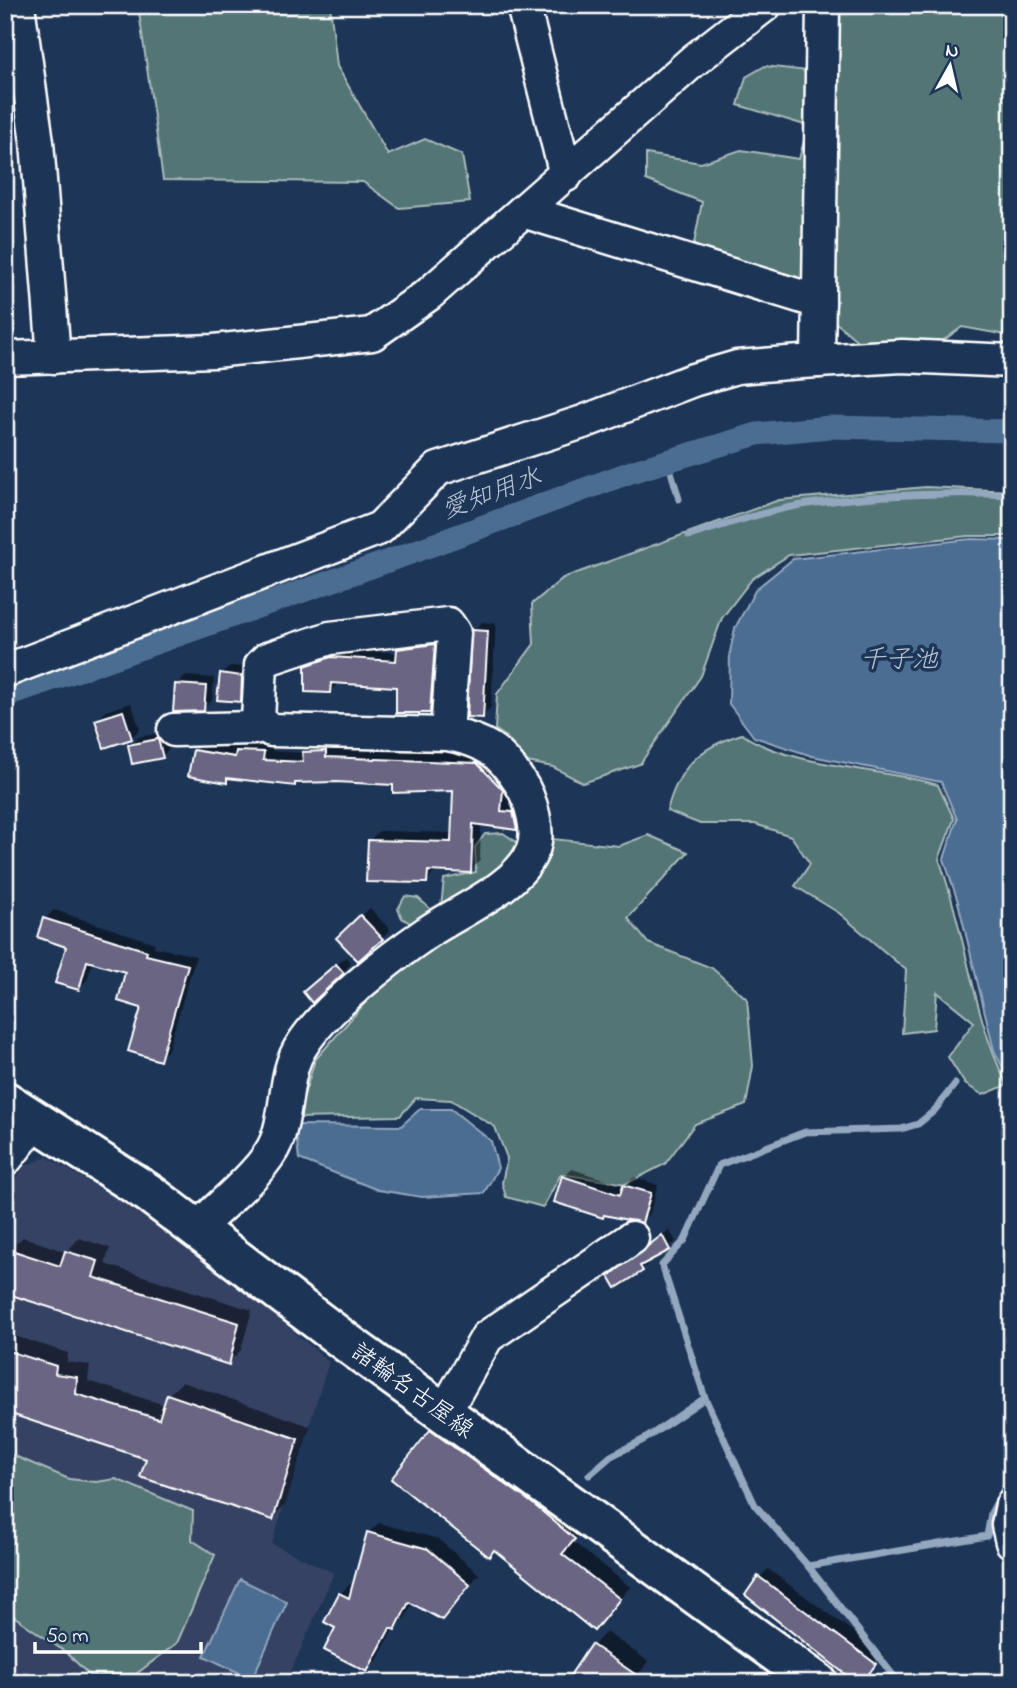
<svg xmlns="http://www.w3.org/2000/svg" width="1017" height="1688" viewBox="0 0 1017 1688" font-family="'Indie Flower','Klee One',sans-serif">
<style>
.built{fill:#344364}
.green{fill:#537575;stroke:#a9baba;stroke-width:2}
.water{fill:#4b6d92;stroke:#93a7be;stroke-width:2}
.shadow{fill:#0007}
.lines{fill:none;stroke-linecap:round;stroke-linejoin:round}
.stream{stroke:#93a7be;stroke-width:7}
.canal{stroke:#4b6d92;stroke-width:23}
.building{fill:#696583;stroke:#fff;stroke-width:2}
.minor-casing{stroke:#fff;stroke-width:37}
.major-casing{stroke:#fff;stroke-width:44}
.minor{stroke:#1d3557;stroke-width:32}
.major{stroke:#1d3557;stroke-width:38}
.labels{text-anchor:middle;stroke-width:7;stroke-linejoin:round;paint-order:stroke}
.street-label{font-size:24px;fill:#fff;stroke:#1d3557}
.water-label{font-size:26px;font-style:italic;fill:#b7c5d3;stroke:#1d3557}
</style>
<rect width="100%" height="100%" fill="#1d3557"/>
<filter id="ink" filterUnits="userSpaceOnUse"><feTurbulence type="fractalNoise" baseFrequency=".0143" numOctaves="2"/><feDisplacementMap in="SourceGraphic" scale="14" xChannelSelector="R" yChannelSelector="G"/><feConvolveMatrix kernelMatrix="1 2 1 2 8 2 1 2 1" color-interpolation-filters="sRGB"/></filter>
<g filter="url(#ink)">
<path class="built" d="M 47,1157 L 154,1221 L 235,1282 L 329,1362 L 272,1544 L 334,1573 L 286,1683 L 5,1683 L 5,1193 L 25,1166 Z"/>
<g class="green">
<path d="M 138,5 L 330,5 L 337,66 L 388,155 L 425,139 L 462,155 L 470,202 L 399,208 L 363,182 L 163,180 Z"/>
<path d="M 834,5 L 1012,5 L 1012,336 L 962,327 L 930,350 L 861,344 L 827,315 L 693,249 L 702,202 L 646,180 L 646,154 L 701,163 L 741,150 L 799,159 L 808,126 L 738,105 L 746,77 L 765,66 L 832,74 Z"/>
<path d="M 926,487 L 1012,491 L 1012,536 L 968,536 L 789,555 L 752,579 L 722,618 L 701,676 L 640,764 L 583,783 L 553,767 L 527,762 L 506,737 L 495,729 L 497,694 L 534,644 L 532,604 L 563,578 L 779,500 Z"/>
<path d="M 742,734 C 789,767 881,768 938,785 L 954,819 L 939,859 C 966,933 972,1014 1007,1085 L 983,1095 L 965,1084 L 948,1057 L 974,1022 L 937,992 L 934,1029 L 902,1033 L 906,970 L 839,913 L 795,886 L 810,864 L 791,836 L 755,824 L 700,824 L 667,811 C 678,767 700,747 742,734 Z"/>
<path d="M 503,833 L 518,843 L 522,856 L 506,876 L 473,892 L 411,936 L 413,925 L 402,918 L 398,909 L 405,896 L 418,898 L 436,914 L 441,907 L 444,879 L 476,872 L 475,847 L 485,834 Z"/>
<path d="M 648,835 L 688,852 L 628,918 L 648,943 L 712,968 L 747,999 L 753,1066 L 746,1105 L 695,1124 L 665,1164 L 626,1184 L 561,1174 L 543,1207 L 506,1197 L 502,1183 L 507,1158 L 495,1127 L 451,1100 L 416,1098 L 400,1116 L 297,1118 L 315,1060 L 371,996 L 437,935 L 532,877 L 553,839 L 619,846 Z"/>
<path d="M 5,1452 L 69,1479 L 96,1482 L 116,1479 L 193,1511 L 192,1540 L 215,1555 L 177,1643 L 136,1674 L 90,1676 L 68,1654 L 5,1610 Z"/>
</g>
<g class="water">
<path d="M 971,539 L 1012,540 L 1012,1087 L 994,1050 L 958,902 L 944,859 L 957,819 L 941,782 L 812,756 L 754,737 L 729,704 L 730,652 L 735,628 L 756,589 L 793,559 Z"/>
<path d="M 420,1109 L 451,1109 L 491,1141 L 498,1168 L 484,1193 L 422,1197 L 378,1190 L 299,1159 L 295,1125 L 401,1126 Z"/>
<path d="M 240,1579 L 287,1602 L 252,1679 L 204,1656 Z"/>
</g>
<g class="shadow">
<path d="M 482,622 L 496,623 L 491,707 L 483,716 L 473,631 Z"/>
<path d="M 443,636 L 438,703 L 429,711 L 397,685 L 338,683 L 330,692 L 307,666 L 316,657 L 341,649 L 399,653 L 408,640 Z"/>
<path d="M 230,666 L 250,667 L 249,692 L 240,700 L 221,674 Z"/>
<path d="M 186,676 L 214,678 L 212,700 L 203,709 L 177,684 Z"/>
<path d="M 131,703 L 140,729 L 131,738 L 97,720 L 106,711 Z"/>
<path d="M 167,732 L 171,747 L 162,756 L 130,746 L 139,737 Z"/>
<path d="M 204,742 L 241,747 L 247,742 L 272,743 L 272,751 L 304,753 L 314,743 L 335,742 L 335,748 L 487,754 L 511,779 L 510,802 L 523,803 L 526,819 L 516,828 L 481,824 L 480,861 L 470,871 L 436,870 L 427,882 L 369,841 L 379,831 L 453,833 L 455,789 L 395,783 L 230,777 L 226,781 L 194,752 Z"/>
<path d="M 370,908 L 390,930 L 381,938 L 338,938 Z"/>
<path d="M 54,910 L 155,943 L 154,947 L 196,956 L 168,1050 L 159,1059 L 143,1007 L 127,971 L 93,961 L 87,980 L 78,988 L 68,946 L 45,919 Z"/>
<path d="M 346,957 L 351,964 L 312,1001 L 313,984 Z"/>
<path d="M 572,1169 L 625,1186 L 634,1177 L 658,1185 L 650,1213 L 642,1221 L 564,1177 Z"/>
<path d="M 669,1230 L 676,1242 L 647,1260 L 648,1263 L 642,1270 L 618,1270 Z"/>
<path d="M 23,1237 L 66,1252 L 79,1238 L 110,1248 L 105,1264 L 252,1310 L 241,1350 L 228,1363 L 9,1250 Z"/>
<path d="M 15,1336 L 68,1353 L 67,1362 L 90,1365 L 88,1381 L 165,1405 L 168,1395 L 182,1382 L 310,1426 L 285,1505 L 272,1518 L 148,1458 L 5,1410 L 5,1345 Z"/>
<path d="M 443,1419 L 585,1526 L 573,1542 L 630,1587 L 594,1629 L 495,1548 L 393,1478 Z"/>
<path d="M 379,1523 L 438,1539 L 479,1574 L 452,1607 L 413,1602 L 405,1618 L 394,1628 L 377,1660 L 367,1670 L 338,1627 L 340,1594 L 350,1584 L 354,1585 L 368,1533 Z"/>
<path d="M 768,1569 L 883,1654 L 860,1683 L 760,1577 Z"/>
<path d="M 606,1632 L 648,1661 L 633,1683 L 593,1646 Z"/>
</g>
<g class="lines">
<g class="stream">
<path d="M 668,461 L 679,499"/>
<path d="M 689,536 C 728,524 768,510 808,504 C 874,495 945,492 1012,495"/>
<path d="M 589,1475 L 611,1456 L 645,1439 L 705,1398"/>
<path d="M 808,1566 L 987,1536 L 991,1513 L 1012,1474"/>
<path d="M 899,1683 L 808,1566 L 755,1505 L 705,1398 L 662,1265 L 685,1240 L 719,1165 L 805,1132 L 901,1129 L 918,1124 L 934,1111 L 955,1084"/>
</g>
<path class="canal" d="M 5,696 L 394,559 L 634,471 L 757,434 L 830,427 L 1012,431"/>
</g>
<g class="building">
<path d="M 471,630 L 488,631 L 483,718 L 467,717 Z"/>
<path d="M 435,644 L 430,713 L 396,713 L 396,687 L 331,683 L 330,693 L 305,692 L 305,666 L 331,657 L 396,661 L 397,649 Z"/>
<path d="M 220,673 L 242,676 L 241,702 L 217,700 Z"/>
<path d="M 175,684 L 206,686 L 204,711 L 173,712 Z"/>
<path d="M 123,711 L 132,739 L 104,748 L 95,720 Z"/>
<path d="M 158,739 L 163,758 L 132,764 L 128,745 Z"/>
<path d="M 193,750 L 235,757 L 236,751 L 264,752 L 263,760 L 303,762 L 302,752 L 326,751 L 326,757 L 477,763 L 503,790 L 501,811 L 513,812 L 517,830 L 473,824 L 471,873 L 428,871 L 427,883 L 366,882 L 368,840 L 451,842 L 453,791 L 393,793 L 393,785 L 336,782 L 295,783 L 295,786 L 227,778 L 227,783 L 188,776 Z"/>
<path d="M 360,915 L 383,939 L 358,961 L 336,938 Z"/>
<path d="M 43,918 L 147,951 L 146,955 L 188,965 L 160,1061 L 128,1051 L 141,1008 L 118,1001 L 125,972 L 87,961 L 79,990 L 55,983 L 66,947 L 37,937 Z"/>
<path d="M 336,964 L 344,973 L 312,1003 L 303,992 Z"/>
<path d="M 562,1176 L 620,1195 L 623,1185 L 651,1193 L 642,1223 L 604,1215 L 603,1218 L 554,1202 Z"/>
<path d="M 662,1235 L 670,1250 L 640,1266 L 643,1271 L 616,1288 L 609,1276 Z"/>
<path d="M 5,1248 L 60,1266 L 65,1251 L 98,1261 L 93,1277 L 239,1323 L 229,1365 L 5,1293 Z"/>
<path d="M 5,1350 L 56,1366 L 55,1374 L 77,1377 L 76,1394 L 159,1419 L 167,1394 L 298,1439 L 273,1520 L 140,1477 L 146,1459 L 5,1412 Z"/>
<path d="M 430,1430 L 532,1503 L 575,1539 L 562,1554 L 620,1599 L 594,1631 L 494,1550 L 489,1557 L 391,1479 Z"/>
<path d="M 367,1532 L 428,1549 L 470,1585 L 442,1620 L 409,1602 L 395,1630 L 390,1628 L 367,1672 L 324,1650 L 335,1628 L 324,1622 L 339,1593 L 349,1598 Z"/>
<path d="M 758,1576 L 876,1664 L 862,1683 L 857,1683 L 841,1671 L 745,1595 Z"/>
<path d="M 591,1644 L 648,1683 L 565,1683 Z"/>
</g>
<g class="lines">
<defs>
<g id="minor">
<path d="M 18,5 L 37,142 L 54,357"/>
<path d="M 523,5 L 566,175"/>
<path d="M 523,211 L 819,302"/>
<path d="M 5,358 L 214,351 L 372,334 L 429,294 L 693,61 L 765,5"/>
<path d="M 818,361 L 823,5"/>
<path d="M 5,671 L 380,528 L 438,469 L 583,422 L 693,380 L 737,367 L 801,362 L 902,356 L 1012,361"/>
<path d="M 174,730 L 254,728 L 264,725"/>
<path d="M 5,1160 L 37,1120"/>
<path d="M 198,1228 C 221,1204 264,1171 276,1142 C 289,1111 283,1073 302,1045 C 327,1006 390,958 428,932 C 459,911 517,887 532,852 C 541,833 531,798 519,781 C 500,751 483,740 447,734 L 271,730 L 258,720 L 261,665 L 267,659 L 330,638 L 448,624 L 454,633 L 447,734"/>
<path d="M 444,1413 L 487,1337 L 632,1238"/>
<path d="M 1012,1505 L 1008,1525 L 1012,1542"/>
</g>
<path id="major" d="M 5,1101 L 150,1194 L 350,1345 L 818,1683"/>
</defs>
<use href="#minor" class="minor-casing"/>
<use href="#major" class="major-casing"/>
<use href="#minor" class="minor"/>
<use href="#major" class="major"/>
</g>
</g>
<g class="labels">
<g class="street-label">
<text transform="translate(413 1390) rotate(36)" y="8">諸輪名古屋線</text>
</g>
<g class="water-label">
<text transform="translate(491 492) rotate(-20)" y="9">愛知用水</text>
<text x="899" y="667">千子池</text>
</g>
</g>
<rect width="1017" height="1688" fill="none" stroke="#1d3557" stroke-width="28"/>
<rect x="14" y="14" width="989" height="1660" fill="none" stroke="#fff" stroke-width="2.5" filter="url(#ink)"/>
<g transform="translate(950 66) rotate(8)" stroke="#1d3557" stroke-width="5" paint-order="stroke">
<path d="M0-5L12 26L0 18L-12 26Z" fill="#ffffff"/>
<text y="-10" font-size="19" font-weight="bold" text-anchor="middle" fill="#ffffff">N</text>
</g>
<path d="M35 1642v10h166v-10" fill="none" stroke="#ffffff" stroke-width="3.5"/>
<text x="46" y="1642" font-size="21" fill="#ffffff" stroke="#1d3557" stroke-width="5" paint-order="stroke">50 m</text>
</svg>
